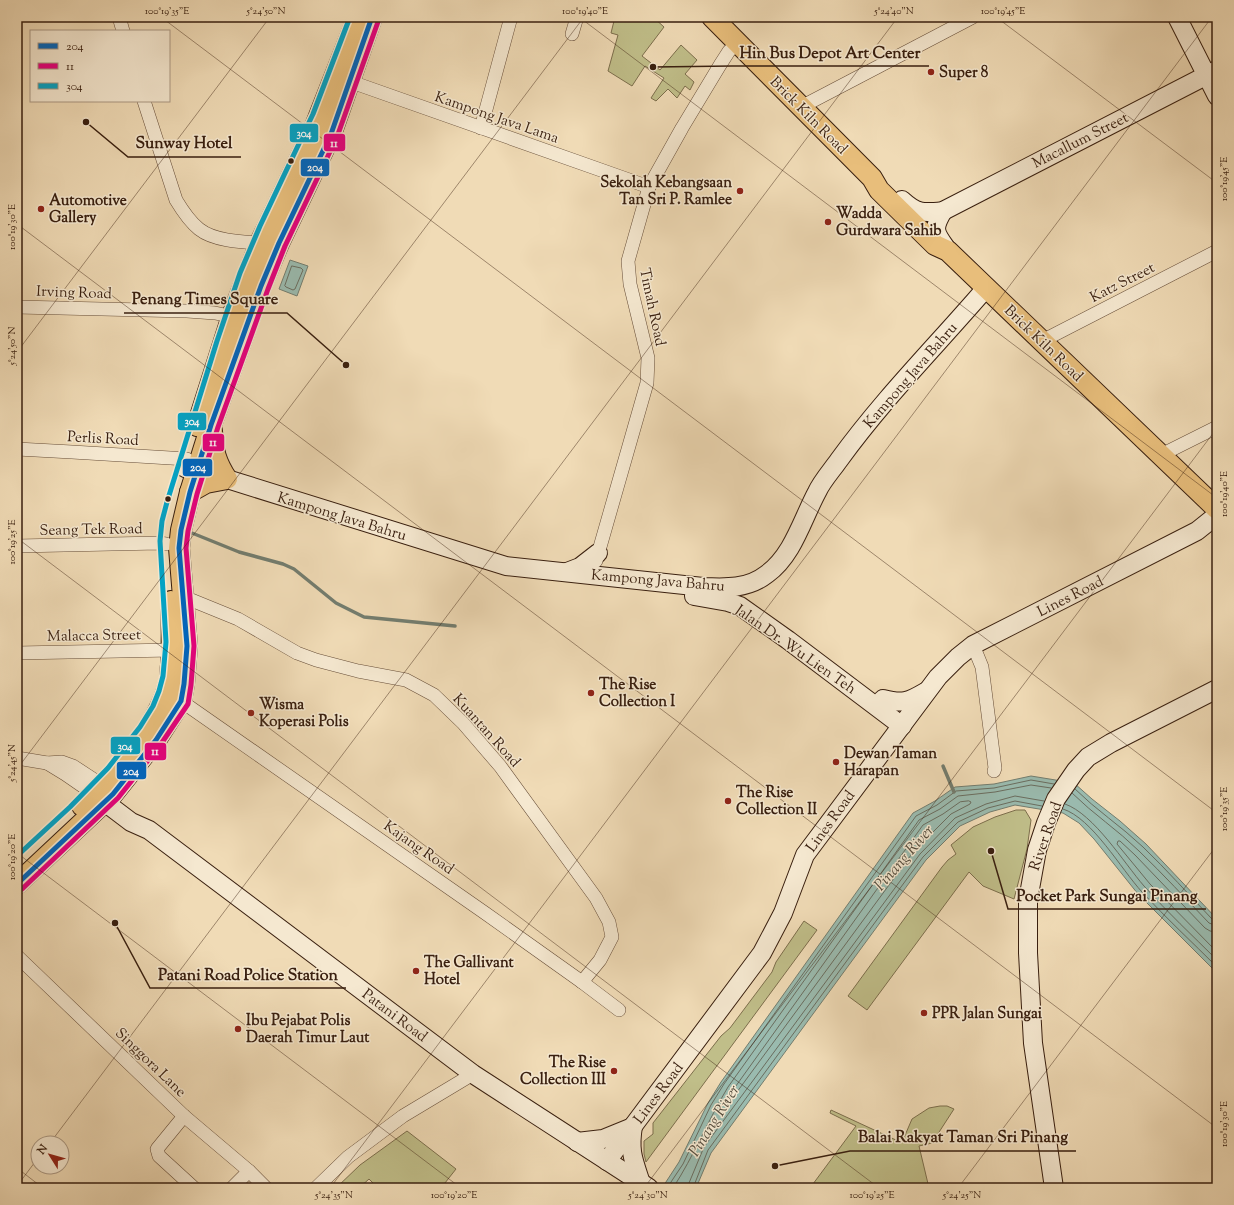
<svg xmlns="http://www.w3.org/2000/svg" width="1234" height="1205" viewBox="0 0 1234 1205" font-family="'Sorts Mill Goudy',serif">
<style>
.green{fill:#c0be89;stroke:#7c6e4c}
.water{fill:#9abbaf;stroke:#737d6f}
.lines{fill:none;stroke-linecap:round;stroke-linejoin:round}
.shore{stroke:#6a6d5f;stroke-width:1}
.stream{stroke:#737d6f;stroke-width:3.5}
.street-casing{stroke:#674e39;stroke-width:14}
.secondary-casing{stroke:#391f0f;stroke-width:20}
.primary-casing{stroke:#391f0f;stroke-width:22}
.street{stroke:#f5e8d0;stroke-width:13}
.secondary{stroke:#f5e8d0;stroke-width:18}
.primary{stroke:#e8be7b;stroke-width:20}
.bus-1-casing{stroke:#f5e8d0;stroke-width:8}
.bus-2-casing{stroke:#f5e8d0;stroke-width:8}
.bus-3-casing{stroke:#f5e8d0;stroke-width:8}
.bus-1{stroke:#0065bd;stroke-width:5}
.bus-2{stroke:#e5007d;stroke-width:5}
.bus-3{stroke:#03a2c4;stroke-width:5}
.ticks{fill:none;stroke:#391f0f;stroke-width:1;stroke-opacity:0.45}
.poi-dot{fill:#8f2418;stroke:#f5e8d0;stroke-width:1.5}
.bus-dot{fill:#391f0f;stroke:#f5e8d0;stroke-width:1.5}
.labels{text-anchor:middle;stroke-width:3;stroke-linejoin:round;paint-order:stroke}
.poi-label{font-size:15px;font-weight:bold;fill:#391f0f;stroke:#f5e8d0;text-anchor:start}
.street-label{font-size:15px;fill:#391f0f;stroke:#f5e8d0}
.water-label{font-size:16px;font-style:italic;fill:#564e3f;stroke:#f5e8d0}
.leader{fill:none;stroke:#391f0f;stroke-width:1.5}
.callout-dot{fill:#391f0f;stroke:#f5e8d0;stroke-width:1.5}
.callout-label{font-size:16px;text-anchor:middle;font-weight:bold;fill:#391f0f;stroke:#f5e8d0;stroke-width:3;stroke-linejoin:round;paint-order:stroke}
.line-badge{stroke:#f5e8d0;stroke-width:1.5}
.badge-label{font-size:11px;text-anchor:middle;font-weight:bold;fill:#fff}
.neatline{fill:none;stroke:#391f0f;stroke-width:1.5}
.ticks-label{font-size:10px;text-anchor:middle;fill:#391f0f}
</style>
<rect width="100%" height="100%" fill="#f0dbb6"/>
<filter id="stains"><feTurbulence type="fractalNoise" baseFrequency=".005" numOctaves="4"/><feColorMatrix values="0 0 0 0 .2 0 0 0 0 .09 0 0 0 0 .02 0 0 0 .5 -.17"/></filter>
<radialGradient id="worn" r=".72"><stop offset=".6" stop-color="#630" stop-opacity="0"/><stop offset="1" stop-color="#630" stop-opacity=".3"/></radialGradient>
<g class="green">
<path d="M 615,17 L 653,17 L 664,27 L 642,56 L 660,70 L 681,45 L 697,60 L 685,74 L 694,82 L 690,90 L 685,86 L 677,98 L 668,89 L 656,101 L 651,98 L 664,78 L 645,66 L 632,86 L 608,71 L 618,35 L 611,33 Z"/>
<path d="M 1016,810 L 1025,810 L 1031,820 L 1027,849 L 1014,899 L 983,886 L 969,872 L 867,1010 L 848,996 L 942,867 L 948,860 L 956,854 L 951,845 L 973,827 L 995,817 Z"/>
<path d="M 804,921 L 817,930 L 646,1162 L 644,1154 L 644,1141 L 653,1134 L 653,1123 L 721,1036 L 730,1028 L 772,972 L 776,962 Z"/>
<path d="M 940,1106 L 947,1106 L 954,1109 L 932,1143 L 919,1146 L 929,1188 L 810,1188 L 856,1126 L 830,1113 L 831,1110 L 898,1141 L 903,1140 L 912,1119 L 929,1108 Z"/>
<path d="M 407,1131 L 456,1169 L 441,1188 L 378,1188 L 369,1179 L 359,1188 L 336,1188 L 360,1165 Z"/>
</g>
<g class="water">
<path d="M 290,260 L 308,266 L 297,296 L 279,289 Z"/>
<path d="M 1031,776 L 1074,783 L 1092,799 L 1120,821 L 1146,844 L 1217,919 L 1217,973 L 1138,894 L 1094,839 L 1079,823 L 1063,813 L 1015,805 L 990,812 L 960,826 L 926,860 L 711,1153 L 696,1188 L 662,1188 L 679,1162 L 708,1103 L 721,1082 L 913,813 L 935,801 L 955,787 L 994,784 Z"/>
</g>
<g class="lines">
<g class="shore">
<path d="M 292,266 L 301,268 L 303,270 L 295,289 L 293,290 L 286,287 L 285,286 Z"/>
<path d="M 1075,789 C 1096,810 1121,826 1143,847 C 1167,870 1189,895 1212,919 L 1217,921"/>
<path d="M 1072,793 C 1093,814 1118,830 1139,851 C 1163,874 1186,899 1209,923 L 1217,926"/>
<path d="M 969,801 L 971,802 L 970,804 L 951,814 L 914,851 L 734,1096 L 732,1096 L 731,1094 L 733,1090 L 923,825 L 943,814 L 960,802 Z"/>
<path d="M 1065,804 C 1094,814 1124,863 1144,886 C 1167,912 1193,936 1217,960"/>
<path d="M 1063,809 C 1092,818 1121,869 1142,892 C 1166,918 1192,942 1217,967"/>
<path d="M 1217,932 L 1210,931 L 1205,928 L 1135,855 L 1120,841 L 1118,841 L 1117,844 L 1150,884 L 1217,952"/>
<path d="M 667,1188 L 683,1164 L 711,1105 L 724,1084 L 916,816 L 937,805 L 956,791 L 994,788 L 1031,780 L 1054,784"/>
<path d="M 673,1188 C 694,1156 708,1120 728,1087 L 919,820 L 940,809 L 958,796 L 995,792 L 1031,785 L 1051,788"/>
<path d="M 688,1188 L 689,1183 L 704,1147 L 920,854 L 955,818 L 986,804 L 1015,796 L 1044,801"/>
<path d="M 693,1188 L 708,1150 L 923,857 L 958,822 L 988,808 L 1015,801 L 1042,806"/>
</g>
<g class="stream">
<path d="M 192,533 L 239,552 L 283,564 L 294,569 L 336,603 L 364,617 L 455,626"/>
<path d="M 943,766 L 954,792"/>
</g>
<defs>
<g id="street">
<path d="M 119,17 L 123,31"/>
<path d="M 572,34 L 577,17"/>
<path d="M 343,79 L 649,187"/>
<path d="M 144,101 L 176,200 C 182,210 189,221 199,229 C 214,241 242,242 260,243"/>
<path d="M 801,107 L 973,17"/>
<path d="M 481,128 L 511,17"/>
<path d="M 17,307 L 187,311 L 215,313 L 239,318"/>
<path d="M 1042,341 L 1217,251"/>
<path d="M 17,449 L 72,452 L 187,459"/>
<path d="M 1161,455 L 1217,427"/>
<path d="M 17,546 L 159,543 L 166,544"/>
<path d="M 596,561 L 647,383 L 648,358 L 630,284 L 628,261 L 649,187 L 682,128 L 720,65 L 729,51 L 738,43"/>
<path d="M 177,597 L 184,597 L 238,619 L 297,653 L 316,660 L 358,671 L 406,680 L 434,695 L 463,723 L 500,766 L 596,898 L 609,922 L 612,937 L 600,960 L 582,982"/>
<path d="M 973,645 L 982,667 L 995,768 L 994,771"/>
<path d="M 17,653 L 172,650"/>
<path d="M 181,701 L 485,913 L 582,982 L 619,1010"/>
<path d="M 17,758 L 47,763 L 62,762 L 73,766 L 102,785"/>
<path d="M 47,763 L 65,774 L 94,794"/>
<path d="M 17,956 L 184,1116 L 249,1171 L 266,1188"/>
<path d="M 184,1116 L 157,1149 L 159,1156 L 194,1188"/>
<path d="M 232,1188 L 249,1171"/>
<path d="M 316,1188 L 348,1157 L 403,1116 L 473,1074"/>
</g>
<g id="secondary">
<path d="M 1177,17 L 1217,96"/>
<path d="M 902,200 C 917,214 924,213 943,211 L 1217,70"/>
<path d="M 943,211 C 931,231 936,233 948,251"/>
<path d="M 185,468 L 227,479 L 506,566 L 703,587 C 726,588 748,589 767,574 C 793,555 802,520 817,492 C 822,481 832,470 839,460 C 883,399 937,345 986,288"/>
<path d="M 567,572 L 580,567 L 598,553"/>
<path d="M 694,596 L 728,602 L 740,606 L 788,640 L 902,726"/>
<path d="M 883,699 C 903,704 908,702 925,692"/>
<path d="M 94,794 L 131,822 L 149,830 L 473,1074 L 649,1188"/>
<path d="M 633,1126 C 629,1151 633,1159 641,1183"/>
<path d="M 577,1142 L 603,1139 L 630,1128"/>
<path d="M 607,1161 L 762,953 L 783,913 L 805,855 L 938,677 L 958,657 L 973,645 L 1197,531 L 1217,515"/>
<path d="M 1054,1188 L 1033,1043 L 1028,953 L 1028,900 L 1037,850 L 1046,823 L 1056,799 L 1076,770 L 1088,757 L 1111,743 L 1217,689"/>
</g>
<g id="primary">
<path d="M 712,17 L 872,178 L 879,190 L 935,245 L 948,251 L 1217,509"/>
<path d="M 197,426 L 232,316 L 260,243 L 314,129 L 358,17"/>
<path d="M 190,492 L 206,483 L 227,479 C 216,462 213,451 212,431"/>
<path d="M 82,806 C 113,777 159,725 169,683 C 171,678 170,671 171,665 C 172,644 172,623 171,601"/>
<path d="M 17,884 L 113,794 L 156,740 L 181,701 L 184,684 L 187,646 L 179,548 L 181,530 L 190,492 L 211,425 L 261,286 L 279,243 L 331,134 L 372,17"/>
</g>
</defs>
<use href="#street" class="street-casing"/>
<use href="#secondary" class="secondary-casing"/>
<use href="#primary" class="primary-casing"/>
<use href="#street" class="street"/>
<use href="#secondary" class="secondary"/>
<use href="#primary" class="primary"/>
<defs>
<path id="bus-1" d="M 17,884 L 113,794 L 156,740 L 181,701 L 184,684 L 187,646 L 179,548 L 181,530 L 190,492 L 211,425 L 261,286 L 279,243 L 331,134 L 372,17"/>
<path id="bus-2" d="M 22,889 L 118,798 L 161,744 L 188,704 L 191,685 L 194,646 L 186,548 L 188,531 L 197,494 L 218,427 L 268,289 L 285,246 L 337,137 L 379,19"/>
<path id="bus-3" d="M 17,856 L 70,807 L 108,768 L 140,727 L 153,706 L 159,691 L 163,676 L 166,642 L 160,541 L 162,521 L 167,502 L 217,341 L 240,273 L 260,226 L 313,114 L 350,17"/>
</defs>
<use href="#bus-1" class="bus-1-casing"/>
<use href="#bus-2" class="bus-2-casing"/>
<use href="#bus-3" class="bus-3-casing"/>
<use href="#bus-1" class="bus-1"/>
<use href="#bus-2" class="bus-2"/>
<use href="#bus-3" class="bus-3"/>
</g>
<path class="ticks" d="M 161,17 L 1217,813M 579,17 L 1217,498M 996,17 L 1217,183M 17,224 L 1217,1128M 17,352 L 270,17M 17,538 L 879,1188M 17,769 L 584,17M 17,853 L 461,1188M 50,1143 L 898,17M 17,1168 L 43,1188M 17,1186 L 38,1158M 330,1188 L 1212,17M 644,1188 L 1217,428M 958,1188 L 1217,845"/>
<g class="poi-dot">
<circle cx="931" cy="72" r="4"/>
<circle cx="740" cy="191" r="4"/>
<circle cx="41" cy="209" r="4"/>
<circle cx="828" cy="222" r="4"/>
<circle cx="591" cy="693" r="4"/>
<circle cx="251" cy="713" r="4"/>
<circle cx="836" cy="762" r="4"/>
<circle cx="728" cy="801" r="4"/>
<circle cx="416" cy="971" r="4"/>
<circle cx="924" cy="1013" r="4"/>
<circle cx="238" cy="1029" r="4"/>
<circle cx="614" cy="1071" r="4"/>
</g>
<g class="bus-dot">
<circle cx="291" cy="161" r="3.5"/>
<circle cx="168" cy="499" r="3.5"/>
</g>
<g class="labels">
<g class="poi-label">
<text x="939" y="77">Super 8</text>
<text x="732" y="187" text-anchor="end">Sekolah Kebangsaan<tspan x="732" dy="17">Tan Sri P. Ramlee</tspan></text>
<text x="49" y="205">Automotive<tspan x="49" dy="17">Gallery</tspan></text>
<text x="836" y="218">Wadda<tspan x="836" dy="17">Gurdwara Sahib</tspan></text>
<text x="599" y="689">The Rise<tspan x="599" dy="17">Collection I</tspan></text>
<text x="259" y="709">Wisma<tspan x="259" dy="17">Koperasi Polis</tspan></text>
<text x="844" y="758">Dewan Taman<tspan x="844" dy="17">Harapan</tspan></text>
<text x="736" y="797">The Rise<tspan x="736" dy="17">Collection II</tspan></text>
<text x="424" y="967">The Gallivant<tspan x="424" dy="17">Hotel</tspan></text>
<text x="932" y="1018">PPR Jalan Sungai</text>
<text x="246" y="1025">Ibu Pejabat Polis<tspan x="246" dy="17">Daerah Timur Laut</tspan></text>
<text x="606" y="1067" text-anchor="end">The Rise<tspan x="606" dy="17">Collection III</tspan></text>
</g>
<g class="street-label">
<text transform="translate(809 115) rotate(45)" y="5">Brick Kiln Road</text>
<text transform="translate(497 117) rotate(19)" y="5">Kampong Java Lama</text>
<text transform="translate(1080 140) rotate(-27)" y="5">Macallum Street</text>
<text transform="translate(1122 282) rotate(-27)" y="5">Katz Street</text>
<text transform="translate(74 292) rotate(2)" y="5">Irving Road</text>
<text transform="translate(653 307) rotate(78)" y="5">Timah Road</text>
<text transform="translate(1044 343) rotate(44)" y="5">Brick Kiln Road</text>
<text transform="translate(910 375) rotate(-49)" y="5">Kampong Java Bahru</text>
<text transform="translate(103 438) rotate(3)" y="5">Perlis Road</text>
<text transform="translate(342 516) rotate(17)" y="5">Kampong Java Bahru</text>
<text transform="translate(91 529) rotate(-1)" y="5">Seang Tek Road</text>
<text transform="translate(658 580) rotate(5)" y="5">Kampong Java Bahru</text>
<text transform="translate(1070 596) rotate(-27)" y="5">Lines Road</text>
<text transform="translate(94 635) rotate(-1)" y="5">Malacca Street</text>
<text transform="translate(796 649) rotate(35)" y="5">Jalan Dr. Wu Lien Teh</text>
<text transform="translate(487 730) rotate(48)" y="5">Kuantan Road</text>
<text transform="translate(830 821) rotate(-54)" y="5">Lines Road</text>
<text transform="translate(1045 836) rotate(-71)" y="5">River Road</text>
<text transform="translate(419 847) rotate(35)" y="5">Kajang Road</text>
<text transform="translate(395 1015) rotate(37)" y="5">Patani Road</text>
<text transform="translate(151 1062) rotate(44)" y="5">Singgora Lane</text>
<text transform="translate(658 1093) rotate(-53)" y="5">Lines Road</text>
</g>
<g class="water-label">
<text transform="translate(903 857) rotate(-49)" y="6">Pinang River</text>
<text transform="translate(713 1120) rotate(-58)" y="6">Pinang River</text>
</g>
</g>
<path class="leader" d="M653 67L732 66H929M86 122L128 157H241M346 365L287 313H124M991 851L1008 909H1206M115 923L150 988H346M775 1166L850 1151H1076"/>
<g class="callout-dot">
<circle cx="653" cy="67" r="4"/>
<circle cx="86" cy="122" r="4"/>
<circle cx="346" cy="365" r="4"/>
<circle cx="991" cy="851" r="4"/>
<circle cx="115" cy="923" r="4"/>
<circle cx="775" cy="1166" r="4"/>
</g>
<g class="callout-label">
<text x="830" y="58">Hin Bus Depot Art Center</text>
<text x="184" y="148">Sunway Hotel</text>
<text x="205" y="304">Penang Times Square</text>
<text x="1107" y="901">Pocket Park Sungai Pinang</text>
<text x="248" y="980">Patani Road Police Station</text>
<text x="963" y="1142">Balai Rakyat Taman Sri Pinang</text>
</g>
<g class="line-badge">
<rect x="289" y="123" width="30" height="20" rx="4" fill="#03a2c4"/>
<rect x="323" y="133" width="23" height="19" rx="4" fill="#e5007d"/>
<rect x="300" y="158" width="30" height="19" rx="4" fill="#0065bd"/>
<rect x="177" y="412" width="30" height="19" rx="4" fill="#03a2c4"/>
<rect x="202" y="433" width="23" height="19" rx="4" fill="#e5007d"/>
<rect x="182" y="458" width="31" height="19" rx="4" fill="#0065bd"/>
<rect x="110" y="736" width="31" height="19" rx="4" fill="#03a2c4"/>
<rect x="144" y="742" width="23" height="19" rx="4" fill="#e5007d"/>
<rect x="116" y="761" width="31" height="19" rx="4" fill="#0065bd"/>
</g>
<g class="badge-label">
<text x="304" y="137">304</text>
<text x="334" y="147">11</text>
<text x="315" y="171">204</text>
<text x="192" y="425">304</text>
<text x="213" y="446">11</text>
<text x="198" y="471">204</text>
<text x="125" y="750">304</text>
<text x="155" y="755">11</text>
<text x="131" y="775">204</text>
</g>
<rect width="1234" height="1205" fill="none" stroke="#f0dbb6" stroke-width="44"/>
<rect x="30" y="30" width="140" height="72" fill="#f5e8d0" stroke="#aa9883"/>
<rect x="38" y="43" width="20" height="6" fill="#0065bd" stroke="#aa9883"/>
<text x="66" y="50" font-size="12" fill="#391f0f">204</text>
<rect x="38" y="63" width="20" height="6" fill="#e5007d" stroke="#aa9883"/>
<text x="66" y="70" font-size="12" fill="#391f0f">11</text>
<rect x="38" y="83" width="20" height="6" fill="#03a2c4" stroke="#aa9883"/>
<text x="66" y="90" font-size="12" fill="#391f0f">304</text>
<g transform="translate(50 1155) rotate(307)"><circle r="19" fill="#f5e8d0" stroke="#aa9883"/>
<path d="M0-3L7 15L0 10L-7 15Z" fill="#8f2418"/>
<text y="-6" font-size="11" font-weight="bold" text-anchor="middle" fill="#391f0f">N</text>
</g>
<rect x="22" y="22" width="1190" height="1161" class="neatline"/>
<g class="ticks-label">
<text x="167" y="14">100°19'35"E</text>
<text x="266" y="14">5°24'50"N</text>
<text x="585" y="14">100°19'40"E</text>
<text x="894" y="14">5°24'40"N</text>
<text x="1003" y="14">100°19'45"E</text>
<text transform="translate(1223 179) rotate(-90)" y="4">100°19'45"E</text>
<text transform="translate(11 227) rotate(-90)" y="4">100°19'30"E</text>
<text transform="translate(11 346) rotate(-90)" y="4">5°24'50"N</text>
<text transform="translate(1223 494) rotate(-90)" y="4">100°19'40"E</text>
<text transform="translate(11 542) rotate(-90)" y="4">100°19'25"E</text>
<text transform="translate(11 763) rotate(-90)" y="4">5°24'45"N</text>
<text transform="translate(1223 809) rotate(-90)" y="4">100°19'35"E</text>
<text transform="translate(11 857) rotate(-90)" y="4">100°19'20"E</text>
<text transform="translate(1223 1124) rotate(-90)" y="4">100°19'30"E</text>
<text x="334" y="1198">5°24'35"N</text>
<text x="454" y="1198">100°19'20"E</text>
<text x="648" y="1198">5°24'30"N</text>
<text x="872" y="1198">100°19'25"E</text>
<text x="962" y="1198">5°24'25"N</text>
</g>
<rect width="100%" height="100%" filter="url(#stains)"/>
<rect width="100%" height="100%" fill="url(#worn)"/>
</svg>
